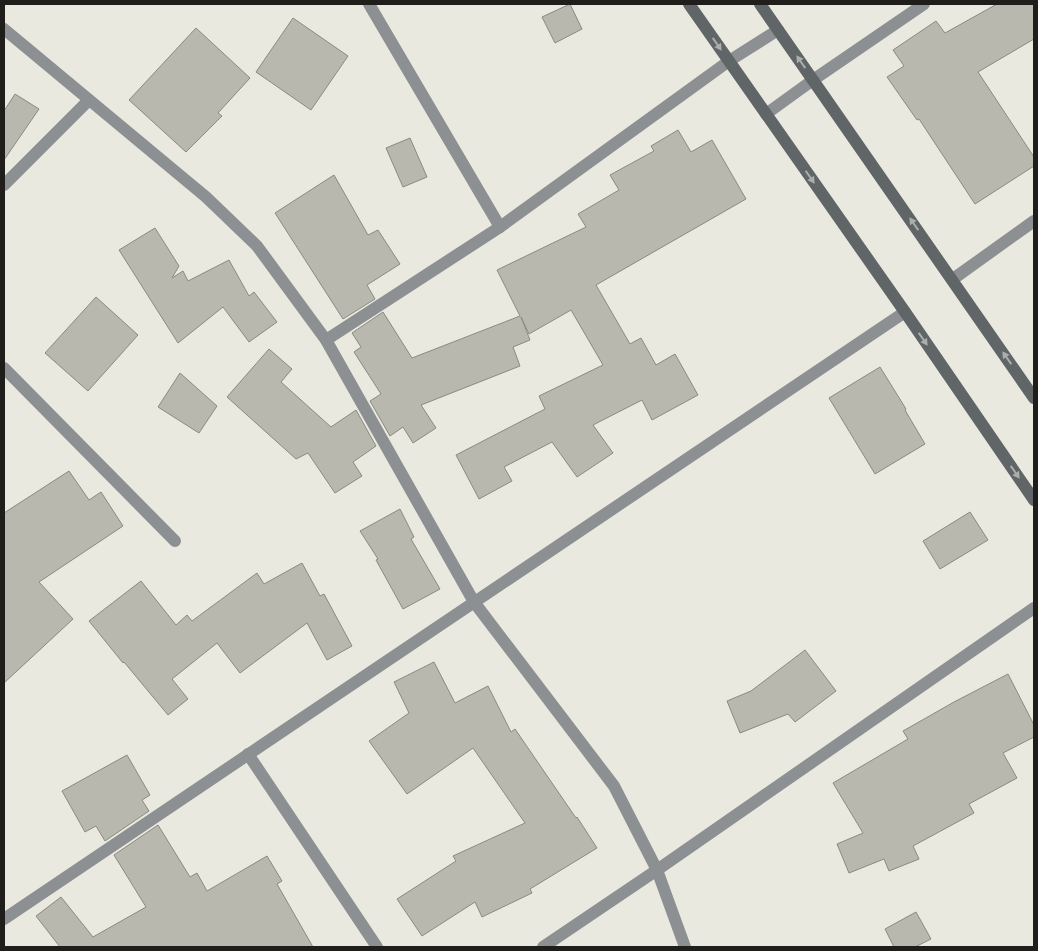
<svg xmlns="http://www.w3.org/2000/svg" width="1038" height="951" viewBox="0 0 1038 951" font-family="'Libre Baskerville',serif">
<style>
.building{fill:#b9b8af;stroke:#8a8a81}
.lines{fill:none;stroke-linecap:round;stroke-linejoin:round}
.street{stroke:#8c9092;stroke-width:12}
.secondary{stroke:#606668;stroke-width:12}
.oneway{fill:#acaeaa}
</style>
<rect width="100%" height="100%" fill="#eae9e0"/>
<g class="building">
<path d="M 570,4 L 582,29 L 555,43 L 542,17 Z"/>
<path d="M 997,4 L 1034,4 L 1034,39 L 978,72 L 1034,157 L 1034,166 L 975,204 L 919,119 L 917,120 L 887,77 L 904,66 L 893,50 L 936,21 L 945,33 Z"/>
<path d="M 293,18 L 348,56 L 311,110 L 256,72 Z"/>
<path d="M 196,28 L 250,78 L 218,113 L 222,116 L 186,152 L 129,100 Z"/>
<path d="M 15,94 L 39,109 L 4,160 L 4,111 Z"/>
<path d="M 678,130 L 691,152 L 712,140 L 746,199 L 596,285 L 630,344 L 641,338 L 656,365 L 675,354 L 698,395 L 652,420 L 642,400 L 593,425 L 613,453 L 577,477 L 552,442 L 504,467 L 512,481 L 479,499 L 456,455 L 545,409 L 539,396 L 603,365 L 571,310 L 529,334 L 521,317 L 530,340 L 513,347 L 520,366 L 421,405 L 436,428 L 413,443 L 403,427 L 390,436 L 370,401 L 381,394 L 354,352 L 361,347 L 352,333 L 383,312 L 412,358 L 520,316 L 497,270 L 586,227 L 578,214 L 619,190 L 610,175 L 654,151 L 651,146 Z"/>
<path d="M 410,138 L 427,177 L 403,187 L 386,148 Z"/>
<path d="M 334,175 L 368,235 L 378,230 L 400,264 L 367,285 L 375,299 L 343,319 L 275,213 Z"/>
<path d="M 155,228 L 179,266 L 172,278 L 183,271 L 188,281 L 229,260 L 249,296 L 254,292 L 277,322 L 249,342 L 223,307 L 178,343 L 119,250 Z"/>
<path d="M 96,297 L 138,335 L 88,391 L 45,353 Z"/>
<path d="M 269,349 L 292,369 L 281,382 L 331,427 L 356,410 L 376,446 L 353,462 L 362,476 L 335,493 L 308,453 L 296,459 L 227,397 Z"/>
<path d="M 880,367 L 906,409 L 905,410 L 925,444 L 875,474 L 829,398 Z"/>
<path d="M 180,373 L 217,406 L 199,433 L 158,407 Z"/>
<path d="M 69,471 L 89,500 L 101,492 L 123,526 L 39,582 L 73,619 L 4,683 L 4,513 Z"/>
<path d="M 400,509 L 414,537 L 411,539 L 440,589 L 403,609 L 376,560 L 378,559 L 360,531 Z"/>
<path d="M 970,512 L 988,540 L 940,569 L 923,541 Z"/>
<path d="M 302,563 L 320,596 L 324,594 L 352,646 L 327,660 L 307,623 L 240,673 L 217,643 L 172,679 L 188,699 L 168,715 L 124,662 L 123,663 L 89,621 L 141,581 L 176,625 L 187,615 L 192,621 L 257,573 L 264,584 Z"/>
<path d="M 805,650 L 836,691 L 795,722 L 788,714 L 740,733 L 727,701 L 751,691 Z"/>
<path d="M 434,662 L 455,703 L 488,686 L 511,732 L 515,729 L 576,818 L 577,817 L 597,848 L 530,889 L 532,893 L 482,917 L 475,902 L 422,936 L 397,899 L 456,861 L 453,856 L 525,823 L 473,748 L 407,794 L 369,741 L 409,713 L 394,682 Z"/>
<path d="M 1008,674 L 1034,725 L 1034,737 L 1003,753 L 1017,778 L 969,804 L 974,813 L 913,846 L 919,859 L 889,871 L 884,859 L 849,873 L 837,844 L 863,833 L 833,783 L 908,739 L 903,731 L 954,702 Z"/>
<path d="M 127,755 L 150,795 L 142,800 L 149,811 L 105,841 L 96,826 L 85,832 L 62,791 Z"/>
<path d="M 158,825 L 190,877 L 197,873 L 207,891 L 267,856 L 282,881 L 277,884 L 313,947 L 60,947 L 36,916 L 61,897 L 93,937 L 146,907 L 114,855 Z"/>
<path d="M 916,912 L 931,939 L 915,947 L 894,947 L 885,929 Z"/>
</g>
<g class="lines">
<g class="street">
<path d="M 369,4 L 500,227"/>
<path d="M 4,29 L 206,197 L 257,246 L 326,340 L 474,602 L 614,786 L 657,870 L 685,947"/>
<path d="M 766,114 L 813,80 L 924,4"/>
<path d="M 4,185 L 89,100"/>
<path d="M 953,279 L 1034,221"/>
<path d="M 326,340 L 500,227 L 729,61 L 778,30"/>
<path d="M 4,368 L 175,541"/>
<path d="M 248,754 L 377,947"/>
<path d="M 4,919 L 905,312"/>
<path d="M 543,947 L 657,870 L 1034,608"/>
</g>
<g class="secondary">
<path d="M 689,4 L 905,312 L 1034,500"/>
<path d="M 760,4 L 1034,398"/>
</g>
</g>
<defs><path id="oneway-solid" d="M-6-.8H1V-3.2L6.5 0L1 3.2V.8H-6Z" transform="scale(1.25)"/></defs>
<g class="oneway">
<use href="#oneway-solid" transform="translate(717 44) rotate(55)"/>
<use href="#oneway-solid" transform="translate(801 62) rotate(-125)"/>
<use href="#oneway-solid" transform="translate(810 177) rotate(55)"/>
<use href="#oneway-solid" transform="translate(914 224) rotate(-125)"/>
<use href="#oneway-solid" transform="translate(923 339) rotate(55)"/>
<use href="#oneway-solid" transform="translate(1007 358) rotate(-125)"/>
<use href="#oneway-solid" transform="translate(1015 472) rotate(55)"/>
</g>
<rect width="1038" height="951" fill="none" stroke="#1f1e1b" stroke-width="10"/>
</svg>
